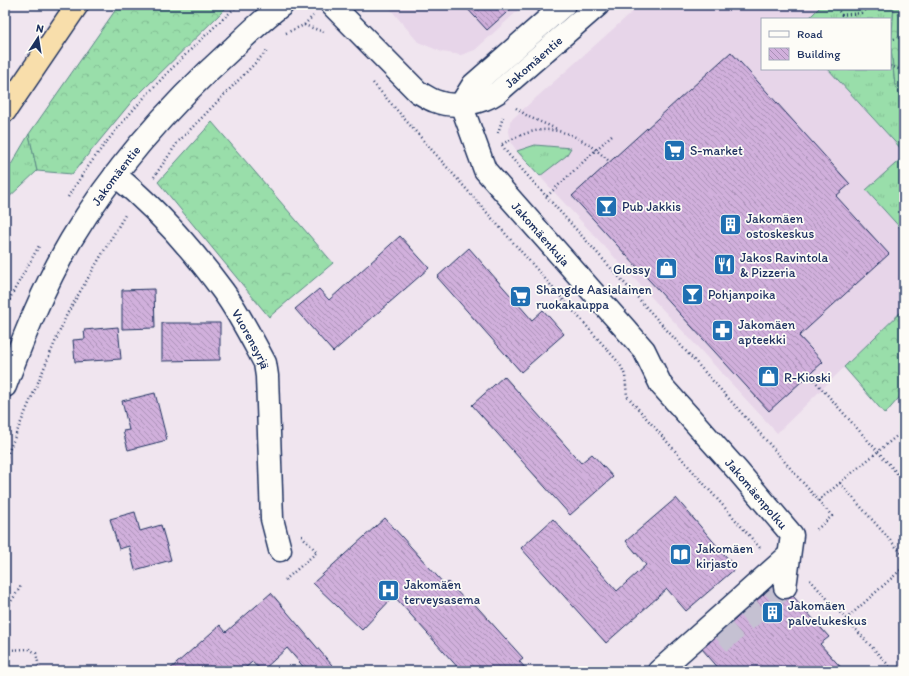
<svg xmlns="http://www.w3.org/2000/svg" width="909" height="676" viewBox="0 0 909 676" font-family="Itim,sans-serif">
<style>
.built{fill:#e7d5e9}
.grass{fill:url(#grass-tufts);stroke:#5a8684}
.forest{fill:url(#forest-crowns);stroke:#5a8684}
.building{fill:url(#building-back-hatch);stroke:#1b2f5e}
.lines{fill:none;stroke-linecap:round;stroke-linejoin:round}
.minor-tunnel{stroke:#c5c1d2;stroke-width:22;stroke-dasharray:22 11;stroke-linecap:butt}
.minor-casing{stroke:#1b2f5e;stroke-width:25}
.highway-casing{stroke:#1b2f5e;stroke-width:25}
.path{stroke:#1b2f5e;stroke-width:2.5;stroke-dasharray:1 3;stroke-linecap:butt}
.minor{stroke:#fdfcf7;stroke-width:22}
.highway{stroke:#f8deab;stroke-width:22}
.labels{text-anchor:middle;stroke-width:3.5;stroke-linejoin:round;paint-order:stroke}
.street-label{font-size:13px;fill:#1b2f5e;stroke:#fdfcf7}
.poi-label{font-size:13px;fill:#1b2f5e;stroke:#fdfcf7;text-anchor:start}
</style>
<defs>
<pattern id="grass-tufts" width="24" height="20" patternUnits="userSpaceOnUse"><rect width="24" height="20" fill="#99deaa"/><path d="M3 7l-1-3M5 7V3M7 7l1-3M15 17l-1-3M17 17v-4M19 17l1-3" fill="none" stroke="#83bf95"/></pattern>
<pattern id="forest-crowns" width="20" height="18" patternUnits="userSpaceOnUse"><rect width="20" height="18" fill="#99deaa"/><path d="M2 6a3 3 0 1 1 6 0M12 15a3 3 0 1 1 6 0" fill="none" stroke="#83bf95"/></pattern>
<pattern id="building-back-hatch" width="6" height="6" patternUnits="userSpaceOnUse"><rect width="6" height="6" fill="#d1b0dc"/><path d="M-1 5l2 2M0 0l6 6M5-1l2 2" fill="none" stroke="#a990b6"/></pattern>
</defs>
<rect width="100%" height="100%" fill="#f0e5ef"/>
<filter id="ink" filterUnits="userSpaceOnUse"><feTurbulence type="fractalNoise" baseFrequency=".025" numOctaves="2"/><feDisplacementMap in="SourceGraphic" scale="8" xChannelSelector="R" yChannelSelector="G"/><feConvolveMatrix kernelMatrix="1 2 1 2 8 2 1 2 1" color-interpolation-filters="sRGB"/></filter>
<g filter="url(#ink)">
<g class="built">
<path d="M 387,5 L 524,5 L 475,50 L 461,55 L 442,52 L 418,42 Z"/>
<path d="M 640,5 L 822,5 L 808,19 L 762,19 L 762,69 L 828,69 L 904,152 L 904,156 L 867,190 L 904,232 L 904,309 L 777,433 L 519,154 L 512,144 L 509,132 L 510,121 Z"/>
</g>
<g class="grass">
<path d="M 822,5 L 894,5 L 891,48 L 895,85 L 904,103 L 904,152 L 828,69 L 890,69 L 890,19 L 808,19 Z"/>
<path d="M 29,134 L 37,171 L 5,201 L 5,175 Z"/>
<path d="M 535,145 L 571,148 L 566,156 L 540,176 L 517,151 Z"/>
<path d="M 904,156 L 904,232 L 866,190 Z"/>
</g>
<g class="forest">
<path d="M 119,5 L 229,5 L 133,100 L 72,174 L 37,171 L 29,134 Z"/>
<path d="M 894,5 L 904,5 L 904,103 L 895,85 L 891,48 Z"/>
<path d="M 212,122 L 333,263 L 269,317 L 158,182 Z"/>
<path d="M 904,309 L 904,392 L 885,414 L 844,367 Z"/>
</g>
<g class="building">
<path d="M 464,5 L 515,5 L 487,30 Z"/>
<path d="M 731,52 L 850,184 L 836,196 L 889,254 L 799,336 L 823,362 L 769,411 L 572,196 Z"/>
<path d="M 400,236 L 429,268 L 333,352 L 295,309 L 319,289 L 329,300 Z"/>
<path d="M 469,248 L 532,320 L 543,310 L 564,334 L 521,372 L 437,277 Z"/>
<path d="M 154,289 L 155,328 L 122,329 L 122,290 Z"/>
<path d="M 162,323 L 220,323 L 220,360 L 162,361 Z"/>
<path d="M 118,327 L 121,359 L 75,362 L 73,340 L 85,339 L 84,330 Z"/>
<path d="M 504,376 L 581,463 L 592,454 L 613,477 L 570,515 L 472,405 Z"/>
<path d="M 155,393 L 167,440 L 128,450 L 123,431 L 129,430 L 122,401 Z"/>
<path d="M 676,498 L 736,568 L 686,611 L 667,589 L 606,643 L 521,548 L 553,519 L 617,591 L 646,565 L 626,541 Z"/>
<path d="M 135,512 L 140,531 L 161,525 L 171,560 L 135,570 L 129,546 L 119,549 L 110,519 Z"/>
<path d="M 385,518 L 445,585 L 448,582 L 467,602 L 470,599 L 523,658 L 519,661 L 528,671 L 461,671 L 394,596 L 362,630 L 313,583 Z"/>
<path d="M 773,586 L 774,592 L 778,597 L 784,599 L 793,596 L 829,637 L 820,644 L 844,671 L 721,671 L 702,649 Z"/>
<path d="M 271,593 L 337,671 L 307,671 L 287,648 L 262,671 L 252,662 L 242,671 L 168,671 L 220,625 L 226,632 Z"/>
</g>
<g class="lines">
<path class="minor-tunnel" d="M 720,643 L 785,587"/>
<defs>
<g id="minor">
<path id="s1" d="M 332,5 L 418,92 C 424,95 429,99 435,101 C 455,109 482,103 498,92 L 598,5"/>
<path id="s2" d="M 461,104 L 485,170 L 644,350 L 661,385 L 737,470 L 792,535 L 785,587"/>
<path d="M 461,104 L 473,85 L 564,5"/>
<path id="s3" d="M 115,175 C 156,208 192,249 223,291 C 239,313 252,339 265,363 L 267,376 L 272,519 L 280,550"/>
<path id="s4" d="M 5,386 C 24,336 44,286 71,240 C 114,168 170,105 232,49 C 248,34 264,18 282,5"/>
<path d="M 659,671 L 788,556"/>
</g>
<path id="highway" d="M 5,111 L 77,5"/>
</defs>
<use href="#minor" class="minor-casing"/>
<use href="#highway" class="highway-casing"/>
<g class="path">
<path d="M 834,5 L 845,19"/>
<path d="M 841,15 L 861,13 L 874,5"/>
<path d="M 304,25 L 324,32"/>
<path d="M 286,33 L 304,25 L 313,16"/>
<path d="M 890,40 L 904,36"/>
<path d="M 890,66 L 904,71"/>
<path d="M 373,83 L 620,364 L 625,375 L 627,396 L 761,549"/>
<path d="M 516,108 L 529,117 L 557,129"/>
<path d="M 498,133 L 503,117"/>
<path d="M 502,144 C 514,138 528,131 542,130 C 568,128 592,145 610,162"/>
<path d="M 502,145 L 508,154 L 757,430 L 832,516 L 815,531"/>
<path d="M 154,177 L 178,142 L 268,50"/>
<path d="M 547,196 L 614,133"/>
<path d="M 68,197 C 113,124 175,63 238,5"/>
<path d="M 5,311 L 12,294 L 39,246"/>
<path d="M 814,380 L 904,481"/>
<path d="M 5,460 L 67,314 L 125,215"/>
<path d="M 840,483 L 904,556"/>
<path d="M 818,501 L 904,430"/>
<path d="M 285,580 L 317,552 L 301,535"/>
<path d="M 810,580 L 894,671"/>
<path d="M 5,611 L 21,586"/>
<path d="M 846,619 L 904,567"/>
<path d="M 5,650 L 29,649 L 36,653 L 40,671"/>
<path d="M 903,671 L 904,670"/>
</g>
<use href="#minor" class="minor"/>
<use href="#highway" class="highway"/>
</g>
</g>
<defs>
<symbol id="supermarket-square" viewBox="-11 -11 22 22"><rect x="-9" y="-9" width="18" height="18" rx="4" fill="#1f6fb2" stroke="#fdfcf7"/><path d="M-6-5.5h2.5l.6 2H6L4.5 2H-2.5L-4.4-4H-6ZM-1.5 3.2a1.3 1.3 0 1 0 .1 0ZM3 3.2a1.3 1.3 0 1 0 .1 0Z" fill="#fff"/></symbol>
<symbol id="bar-square" viewBox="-11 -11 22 22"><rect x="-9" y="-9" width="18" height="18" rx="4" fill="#1f6fb2" stroke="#fdfcf7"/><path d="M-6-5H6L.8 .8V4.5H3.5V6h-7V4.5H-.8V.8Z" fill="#fff"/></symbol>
<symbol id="building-square" viewBox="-11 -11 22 22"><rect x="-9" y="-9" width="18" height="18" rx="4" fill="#1f6fb2" stroke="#fdfcf7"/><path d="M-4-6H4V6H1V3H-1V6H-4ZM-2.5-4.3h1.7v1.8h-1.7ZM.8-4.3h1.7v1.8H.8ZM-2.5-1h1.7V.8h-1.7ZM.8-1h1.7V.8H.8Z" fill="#fff"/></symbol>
<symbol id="restaurant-square" viewBox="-11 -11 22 22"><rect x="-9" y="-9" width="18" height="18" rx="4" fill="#1f6fb2" stroke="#fdfcf7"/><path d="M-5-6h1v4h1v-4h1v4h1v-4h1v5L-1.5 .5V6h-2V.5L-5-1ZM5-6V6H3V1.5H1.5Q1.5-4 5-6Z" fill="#fff"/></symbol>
<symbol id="shop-square" viewBox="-11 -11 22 22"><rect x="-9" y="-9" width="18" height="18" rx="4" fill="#1f6fb2" stroke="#fdfcf7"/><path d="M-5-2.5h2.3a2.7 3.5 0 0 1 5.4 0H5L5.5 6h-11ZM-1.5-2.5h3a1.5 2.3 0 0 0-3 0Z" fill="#fff"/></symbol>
<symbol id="pharmacy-square" viewBox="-11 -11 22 22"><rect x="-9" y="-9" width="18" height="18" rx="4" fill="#1f6fb2" stroke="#fdfcf7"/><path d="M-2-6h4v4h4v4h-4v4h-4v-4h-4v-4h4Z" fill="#fff"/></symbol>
<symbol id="library-square" viewBox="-11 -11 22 22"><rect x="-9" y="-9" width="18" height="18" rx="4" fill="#1f6fb2" stroke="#fdfcf7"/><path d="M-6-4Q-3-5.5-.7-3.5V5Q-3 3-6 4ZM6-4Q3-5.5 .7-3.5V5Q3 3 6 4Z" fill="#fff"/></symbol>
<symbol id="hospital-square" viewBox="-11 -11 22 22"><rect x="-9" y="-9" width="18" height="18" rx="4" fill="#1f6fb2" stroke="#fdfcf7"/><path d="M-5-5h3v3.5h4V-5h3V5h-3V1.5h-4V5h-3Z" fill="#fff"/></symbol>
</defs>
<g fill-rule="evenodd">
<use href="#supermarket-square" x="662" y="138" width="25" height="25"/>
<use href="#bar-square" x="594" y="194" width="25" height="25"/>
<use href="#building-square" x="718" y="212" width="25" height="25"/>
<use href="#restaurant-square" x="712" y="252" width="25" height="25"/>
<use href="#shop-square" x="654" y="256" width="25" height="25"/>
<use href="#bar-square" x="680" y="282" width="25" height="25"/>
<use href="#supermarket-square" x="508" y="284" width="25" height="25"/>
<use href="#pharmacy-square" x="710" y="318" width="25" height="25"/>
<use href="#shop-square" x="756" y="364" width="25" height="25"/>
<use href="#library-square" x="668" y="542" width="25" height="25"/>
<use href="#hospital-square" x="376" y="578" width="25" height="25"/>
<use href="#building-square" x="760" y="600" width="25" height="25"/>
</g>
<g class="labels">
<g class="street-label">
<text dy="5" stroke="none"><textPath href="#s1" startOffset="254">Jakomäentie</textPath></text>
<text dy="5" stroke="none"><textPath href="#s4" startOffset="239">Jakomäentie</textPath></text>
<text dy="5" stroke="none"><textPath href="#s2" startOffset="155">Jakomäenkuja</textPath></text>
<text dy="5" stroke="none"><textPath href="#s3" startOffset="215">Vuorensyrjä</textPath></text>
<text dy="5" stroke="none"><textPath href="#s2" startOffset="494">Jakomäenpolku</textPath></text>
</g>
<g class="poi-label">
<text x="690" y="155">S-market</text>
<text x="622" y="211">Pub Jakkis</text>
<text x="746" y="223">Jakomäen<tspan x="746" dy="15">ostoskeskus</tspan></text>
<text x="740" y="262">Jakos Ravintola<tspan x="740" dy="15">&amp; Pizzeria</tspan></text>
<text x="650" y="274" text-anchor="end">Glossy</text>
<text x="536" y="294">Shangde Aasialainen<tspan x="536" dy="15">ruokakauppa</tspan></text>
<text x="708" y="299">Pohjanpoika</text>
<text x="738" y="329">Jakomäen<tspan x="738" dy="15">apteekki</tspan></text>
<text x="784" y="382">R-Kioski</text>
<text x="696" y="553">Jakomäen<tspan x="696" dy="15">kirjasto</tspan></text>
<text x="404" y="589">Jakomäen<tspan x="404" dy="15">terveysasema</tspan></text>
<text x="788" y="610">Jakomäen<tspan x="788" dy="15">palvelukeskus</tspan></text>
</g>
</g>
<rect width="909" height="676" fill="none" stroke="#fdfcf7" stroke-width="20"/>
<rect x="10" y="10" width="889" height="656" fill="none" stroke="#1b2f5e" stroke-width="1.5" filter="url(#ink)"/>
<rect x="761" y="18" width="130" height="52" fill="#fdfcf7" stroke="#a3aaba"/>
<rect x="769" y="31" width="20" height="6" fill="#fdfcf7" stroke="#a3aaba"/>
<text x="797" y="38" font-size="12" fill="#1b2f5e">Road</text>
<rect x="769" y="48" width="20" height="12" fill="url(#building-back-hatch)" stroke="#a3aaba"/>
<text x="797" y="58" font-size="12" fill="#1b2f5e">Building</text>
<g transform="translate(38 38) rotate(12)" stroke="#fdfcf7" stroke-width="3" paint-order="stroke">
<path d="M0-3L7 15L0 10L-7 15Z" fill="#1b2f5e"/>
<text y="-6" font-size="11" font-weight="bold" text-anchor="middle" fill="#1b2f5e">N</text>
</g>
</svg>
